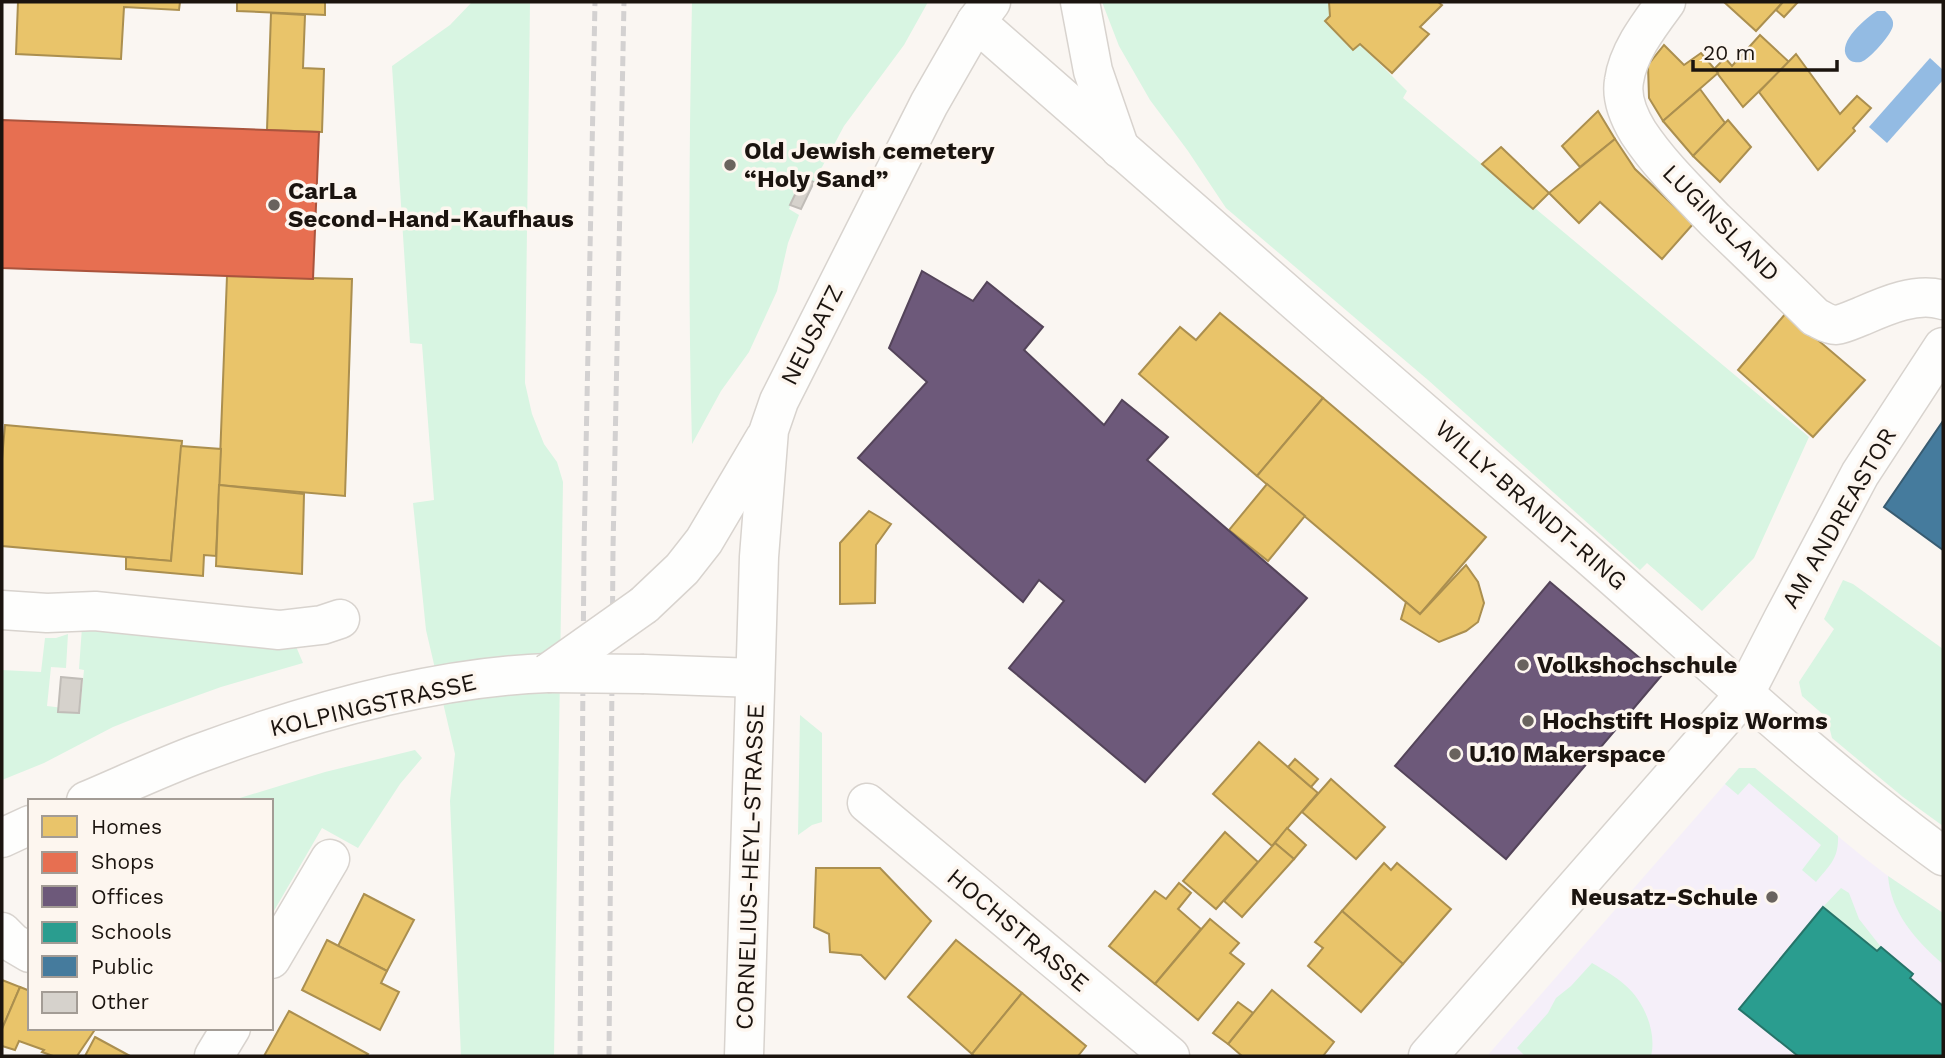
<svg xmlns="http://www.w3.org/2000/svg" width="1945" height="1058" viewBox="0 0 1945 1058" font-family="'Work Sans',sans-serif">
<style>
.education{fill:#f5eff9}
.green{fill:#d8f5e2}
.water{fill:#93bbe3}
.homes{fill:#e9c46a;stroke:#ab8f4f;stroke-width:2}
.shops{fill:#e76f51;stroke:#aa543d;stroke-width:2}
.offices{fill:#6d597a;stroke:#54445a;stroke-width:2}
.schools{fill:#2a9d8f;stroke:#267469;stroke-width:2}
.public{fill:#457b9d;stroke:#385c72;stroke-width:2}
.building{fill:#d6d2cc;stroke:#c0bcb7;stroke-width:2}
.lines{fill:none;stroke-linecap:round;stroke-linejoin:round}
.street-casing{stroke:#d8d3ce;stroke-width:41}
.secondary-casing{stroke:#d8d3ce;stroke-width:41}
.street{stroke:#fefefd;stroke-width:38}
.secondary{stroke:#fefefd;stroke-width:38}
.rail{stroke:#d3d1d1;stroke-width:5;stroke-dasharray:10 5;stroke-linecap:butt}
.secondary-bridge-casing{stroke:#d8d3ce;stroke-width:41;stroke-linecap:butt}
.secondary-bridge{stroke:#fefefd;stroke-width:38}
.poi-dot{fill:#69635e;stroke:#fdf6ef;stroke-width:2.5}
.labels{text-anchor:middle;stroke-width:7;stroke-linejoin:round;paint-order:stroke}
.poi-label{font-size:24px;font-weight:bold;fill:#1b140f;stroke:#fdf6ef;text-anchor:start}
.street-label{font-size:24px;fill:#1b140f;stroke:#fdf6ef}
</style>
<rect width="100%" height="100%" fill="#faf6f2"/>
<path class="education" d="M 1739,768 L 1755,768 L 1862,856 L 1888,876 L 1943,913 L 1943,1056 L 1487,1056 Z"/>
<g class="green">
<path d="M 472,2 L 530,2 L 525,383 L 532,414 L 544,444 L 557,462 L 563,482 L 554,1056 L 461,1056 L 450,801 L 455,754 L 426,630 L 413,503 L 434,500 L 422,344 L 410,343 L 392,66 L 450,25 Z"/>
<path d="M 692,2 L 928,2 L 904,45 L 844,126 L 814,182 L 803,178 L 789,209 L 799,215 L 788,243 L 777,291 L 749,352 L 721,391 L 692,444 C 688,297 689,149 692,2 Z"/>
<path d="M 1102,2 L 1329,2 L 1330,16 L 1325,21 L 1353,49 L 1360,44 L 1407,91 L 1403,98 L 1809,437 L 1754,558 L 1702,611 L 1647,563 L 1640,570 L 1428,380 L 1226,208 L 1188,151 L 1150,100 L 1119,46 Z"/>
<path d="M 1843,580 L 1853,584 L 1943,649 L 1943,826 L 1903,797 L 1832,738 L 1827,718 L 1802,696 L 1799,682 L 1834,629 L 1824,619 Z"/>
<path d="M 82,627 L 295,644 L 303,663 L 221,687 L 143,715 L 113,727 L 44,763 L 2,780 L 2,670 L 41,672 L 45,638 L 56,638 L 68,634 L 66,668 L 51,667 L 47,706 L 80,710 L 84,670 L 79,669 Z"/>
<path d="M 800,715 L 822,733 L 822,822 L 812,825 L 798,835 Z"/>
<path d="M 415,750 L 422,758 L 400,784 L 358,848 L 322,828 L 271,916 L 271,801 L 230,801 L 325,772 Z"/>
<path d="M 1739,768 L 1755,768 L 1838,836 C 1839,859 1829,866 1816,882 L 1802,870 L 1821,845 L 1749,783 L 1738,795 L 1725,784 Z"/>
<path d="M 1888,876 L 1943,913 L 1943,964 C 1916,941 1891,913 1888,876 Z"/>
<path d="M 1841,888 L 1849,893 L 1859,919 L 1881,947 L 1877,951 L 1823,907 Z"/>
<path d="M 1592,963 C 1604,970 1615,976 1625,985 C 1644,1001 1657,1032 1651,1056 L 1525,1056 L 1517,1048 L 1548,1013 L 1556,998 L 1571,986 Z"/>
</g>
<g class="water">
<path d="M 1877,11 L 1885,11 C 1889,15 1894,19 1893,25 C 1893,33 1869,60 1861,62 C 1856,63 1850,62 1847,57 C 1837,42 1866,18 1877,11 Z"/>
<path d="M 1930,58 L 1943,70 L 1943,80 L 1887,143 L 1869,127 Z"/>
</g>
<g class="homes">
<path d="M 18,2 L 180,2 L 179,10 L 124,7 L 121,59 L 16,54 Z"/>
<path d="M 237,2 L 325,2 L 325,15 L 237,11 Z"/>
<path d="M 1329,2 L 1438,2 L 1442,5 L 1420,27 L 1429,34 L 1392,73 L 1360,44 L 1353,50 L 1325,21 L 1330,16 Z"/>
<path d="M 1724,2 L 1783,2 L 1756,31 Z"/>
<path d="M 1783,2 L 1798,2 L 1784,17 L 1776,10 Z"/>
<path d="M 271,13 L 305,15 L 303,68 L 324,69 L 322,132 L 267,130 Z"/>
<path d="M 1760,35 L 1789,62 L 1743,107 L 1714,69 L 1725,58 L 1732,66 Z"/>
<path d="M 1664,45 L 1684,65 L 1701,53 L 1718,73 L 1663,121 L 1649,98 L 1648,65 Z"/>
<path d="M 1796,54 L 1840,114 L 1857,96 L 1871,108 L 1853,128 L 1855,131 L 1818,170 L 1759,92 Z"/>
<path d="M 1700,89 L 1725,123 L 1693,156 L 1663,121 Z"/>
<path d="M 1598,111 L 1615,139 L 1580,167 L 1562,146 Z"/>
<path d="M 1728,120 L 1751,147 L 1720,182 L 1693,156 Z"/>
<path d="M 1615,139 L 1635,169 L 1693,224 L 1662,259 L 1600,202 L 1579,223 L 1549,193 Z"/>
<path d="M 1501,147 L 1549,193 L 1533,209 L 1482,164 Z"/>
<path d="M 227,276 L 352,279 L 345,496 L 219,485 Z"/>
<path d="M 1220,313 L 1323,398 L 1257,476 L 1139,374 L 1180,327 L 1196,340 Z"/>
<path d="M 1786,313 L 1865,380 L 1813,437 L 1738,370 Z"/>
<path d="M 1323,398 L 1486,537 L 1420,614 L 1257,476 Z"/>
<path d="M 5,425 L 182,441 L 171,561 L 2,546 L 2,459 Z"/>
<path d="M 181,446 L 221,449 L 216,556 L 204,555 L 203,576 L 126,569 L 126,557 L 171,561 Z"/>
<path d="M 1267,484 L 1305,516 L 1268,561 L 1229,530 Z"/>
<path d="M 219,485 L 304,494 L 302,574 L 216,566 Z"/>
<path d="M 869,511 L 891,524 L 876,545 L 875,603 L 840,604 L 840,543 Z"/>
<path d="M 1466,565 L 1478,582 L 1484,603 L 1478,622 L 1466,631 L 1439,642 L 1401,619 L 1406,602 L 1420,614 Z"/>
<path d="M 1445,730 L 1483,759 L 1466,779 L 1428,750 Z"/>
<path d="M 1259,742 L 1318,793 L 1272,846 L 1213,794 Z"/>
<path d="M 1295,759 L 1318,779 L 1311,787 L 1288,767 Z"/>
<path d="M 1331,779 L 1385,827 L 1356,859 L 1302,812 Z"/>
<path d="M 1287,828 L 1306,845 L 1294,859 L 1275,843 Z"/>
<path d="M 1225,832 L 1258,862 L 1216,909 L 1183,881 Z"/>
<path d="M 1275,843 L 1294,859 L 1242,917 L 1224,901 Z"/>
<path d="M 1384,863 L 1391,870 L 1397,863 L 1451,909 L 1403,964 L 1342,911 Z"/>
<path d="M 816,868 L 880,868 L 931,921 L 885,979 L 861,955 L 830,952 L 829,934 L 814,927 Z"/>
<path d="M 1179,883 L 1191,893 L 1178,909 L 1201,929 L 1155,984 L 1109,946 L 1155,891 L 1166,899 Z"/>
<path d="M 364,894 L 414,920 L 387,971 L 338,946 Z"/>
<path d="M 1342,911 L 1403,964 L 1361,1012 L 1308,966 L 1323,948 L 1315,942 Z"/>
<path d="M 1210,919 L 1239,943 L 1230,953 L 1244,964 L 1198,1020 L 1155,984 Z"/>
<path d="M 327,940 L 387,971 L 381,983 L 399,992 L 380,1030 L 302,990 Z"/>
<path d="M 956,940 L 1022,993 L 972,1054 L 908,997 Z"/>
<path d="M 2,980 L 20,987 L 2,1029 Z"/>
<path d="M 20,987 L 30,991 L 30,1028 L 96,1028 L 77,1056 L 53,1056 L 42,1052 L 44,1050 L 19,1041 L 15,1050 L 2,1046 L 2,1029 Z"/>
<path d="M 1272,990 L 1334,1042 L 1323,1056 L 1242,1056 L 1228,1044 Z"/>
<path d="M 1022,993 L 1086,1046 L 1078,1056 L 974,1056 L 972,1054 Z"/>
<path d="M 1238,1002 L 1253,1013 L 1228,1044 L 1213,1033 Z"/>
<path d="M 289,1011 L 368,1054 L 366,1056 L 264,1056 Z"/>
<path d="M 95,1037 L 130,1056 L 85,1056 Z"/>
</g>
<path class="shops" d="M 2,120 L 319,132 L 313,279 L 2,268 Z"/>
<g class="offices">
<path d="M 922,271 L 973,301 L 987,282 L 1043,327 L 1024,350 L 1104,425 L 1122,400 L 1168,437 L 1147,460 L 1307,598 L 1145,782 L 1009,668 L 1064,601 L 1039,580 L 1023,602 L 858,458 L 927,382 L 889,348 Z"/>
<path d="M 1550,582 L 1661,676 L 1506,859 L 1395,766 Z"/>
</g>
<path class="schools" d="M 1823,907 L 1877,951 L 1881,947 L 1913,974 L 1910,978 L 1943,1006 L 1943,1056 L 1798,1056 L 1739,1009 Z"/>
<path class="public" d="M 1943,421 L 1943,550 L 1884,507 Z"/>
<g class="building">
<path d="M 803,178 L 814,182 L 801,209 L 790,205 Z"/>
<path d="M 61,677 L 82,679 L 79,713 L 58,712 Z"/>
</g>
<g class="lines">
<defs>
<g id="street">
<path d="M 1666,2 C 1649,25 1628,52 1624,81 C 1621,98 1629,117 1638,132 C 1659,164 1688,192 1715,220 C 1748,252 1782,284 1815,317 C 1822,320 1828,325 1836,325 C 1844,324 1854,319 1862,316 C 1887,305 1917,292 1943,300"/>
<path d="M 2,610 L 47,613 L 95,611 L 279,630 L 322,625 L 340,619"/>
<path d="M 867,803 L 1170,1056"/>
<path d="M 2,932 L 13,943 L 30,953"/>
<path d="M 271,959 L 330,859"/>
<path d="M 214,1056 L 231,1028"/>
<path d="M 1428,1056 L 1744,695 L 1783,619 L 1860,474 L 1943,347"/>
</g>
<g id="secondary">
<path d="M 1080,2 L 1093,71 L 1120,149"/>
<path d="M 976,22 C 1178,200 1382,377 1586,553 C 1704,656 1817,764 1943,856"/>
<path d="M 644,605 L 682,569 L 704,541 L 765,438"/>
<path d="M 644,674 L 755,678"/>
<path d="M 86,801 C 124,785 162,767 200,753 C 308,713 432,677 548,673"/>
<path d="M 2,838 L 30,825"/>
<path d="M 744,1056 L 759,557 L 769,430 L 779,401 L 929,104 L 976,22 L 991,2"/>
</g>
</defs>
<use href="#street" class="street-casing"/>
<use href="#secondary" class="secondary-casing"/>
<use href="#street" class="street"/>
<use href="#secondary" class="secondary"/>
<g class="rail">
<path d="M 580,1056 L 584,549 L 595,2"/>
<path d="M 609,1056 L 613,549 L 624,2"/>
</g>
<defs>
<g id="secondary-bridge">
<path d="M 548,673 L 644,605"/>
<path d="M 548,673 L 644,674"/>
</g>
</defs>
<use href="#secondary-bridge" class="secondary-bridge-casing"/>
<use href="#secondary-bridge" class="secondary-bridge"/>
</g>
<g class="poi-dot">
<circle cx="730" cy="165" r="7"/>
<circle cx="274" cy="205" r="7"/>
<circle cx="1523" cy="665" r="7"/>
<circle cx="1528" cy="721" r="7"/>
<circle cx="1455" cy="754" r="7"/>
<circle cx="1772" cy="897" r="7"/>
</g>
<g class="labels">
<g class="poi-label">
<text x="744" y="159">Old Jewish cemetery<tspan x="744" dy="28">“Holy Sand”</tspan></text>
<text x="288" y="199">CarLa<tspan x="288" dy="28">Second-Hand-Kaufhaus</tspan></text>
<text x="1537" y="673">Volkshochschule</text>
<text x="1542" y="729">Hochstift Hospiz Worms</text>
<text x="1469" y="762">U.10 Makerspace</text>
<text x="1758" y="905" text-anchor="end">Neusatz-Schule</text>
</g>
<g class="street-label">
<text transform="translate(1721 223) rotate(45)" y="8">LUGINSLAND</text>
<text transform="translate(812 335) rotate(-63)" y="8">NEUSATZ</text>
<text transform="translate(1531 505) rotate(41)" y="8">WILLY-BRANDT-RING</text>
<text transform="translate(1839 518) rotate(-60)" y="8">AM ANDREASTOR</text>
<text transform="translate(373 705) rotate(-13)" y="8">KOLPINGSTRASSE</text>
<text transform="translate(750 867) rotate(-88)" y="8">CORNELIUS-HEYL-STRASSE</text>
<text transform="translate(1018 930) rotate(40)" y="8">HOCHSTRASSE</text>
</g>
</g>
<rect width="1945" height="1058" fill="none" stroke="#1b140f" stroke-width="7"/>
<rect x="28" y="799" width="245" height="231" fill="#fdf6ef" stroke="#a39c95" stroke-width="2"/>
<rect x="42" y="816" width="35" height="21" fill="#e9c46a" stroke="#a39c95" stroke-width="2"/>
<text x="91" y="834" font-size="21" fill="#1b140f">Homes</text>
<rect x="42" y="852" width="35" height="21" fill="#e76f51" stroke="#a39c95" stroke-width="2"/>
<text x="91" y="869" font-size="21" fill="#1b140f">Shops</text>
<rect x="42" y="886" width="35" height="21" fill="#6d597a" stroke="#a39c95" stroke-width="2"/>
<text x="91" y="904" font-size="21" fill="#1b140f">Offices</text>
<rect x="42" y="922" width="35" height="21" fill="#2a9d8f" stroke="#a39c95" stroke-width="2"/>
<text x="91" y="939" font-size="21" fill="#1b140f">Schools</text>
<rect x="42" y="956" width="35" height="21" fill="#457b9d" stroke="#a39c95" stroke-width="2"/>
<text x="91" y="974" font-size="21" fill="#1b140f">Public</text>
<rect x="42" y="992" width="35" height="21" fill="#d6d2cc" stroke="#a39c95" stroke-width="2"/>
<text x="91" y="1009" font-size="21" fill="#1b140f">Other</text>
<path d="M1693 60v10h144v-10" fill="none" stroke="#1b140f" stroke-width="3.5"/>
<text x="1703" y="60" font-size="21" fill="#1b140f" stroke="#fdf6ef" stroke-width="5" paint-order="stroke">20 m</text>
</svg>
